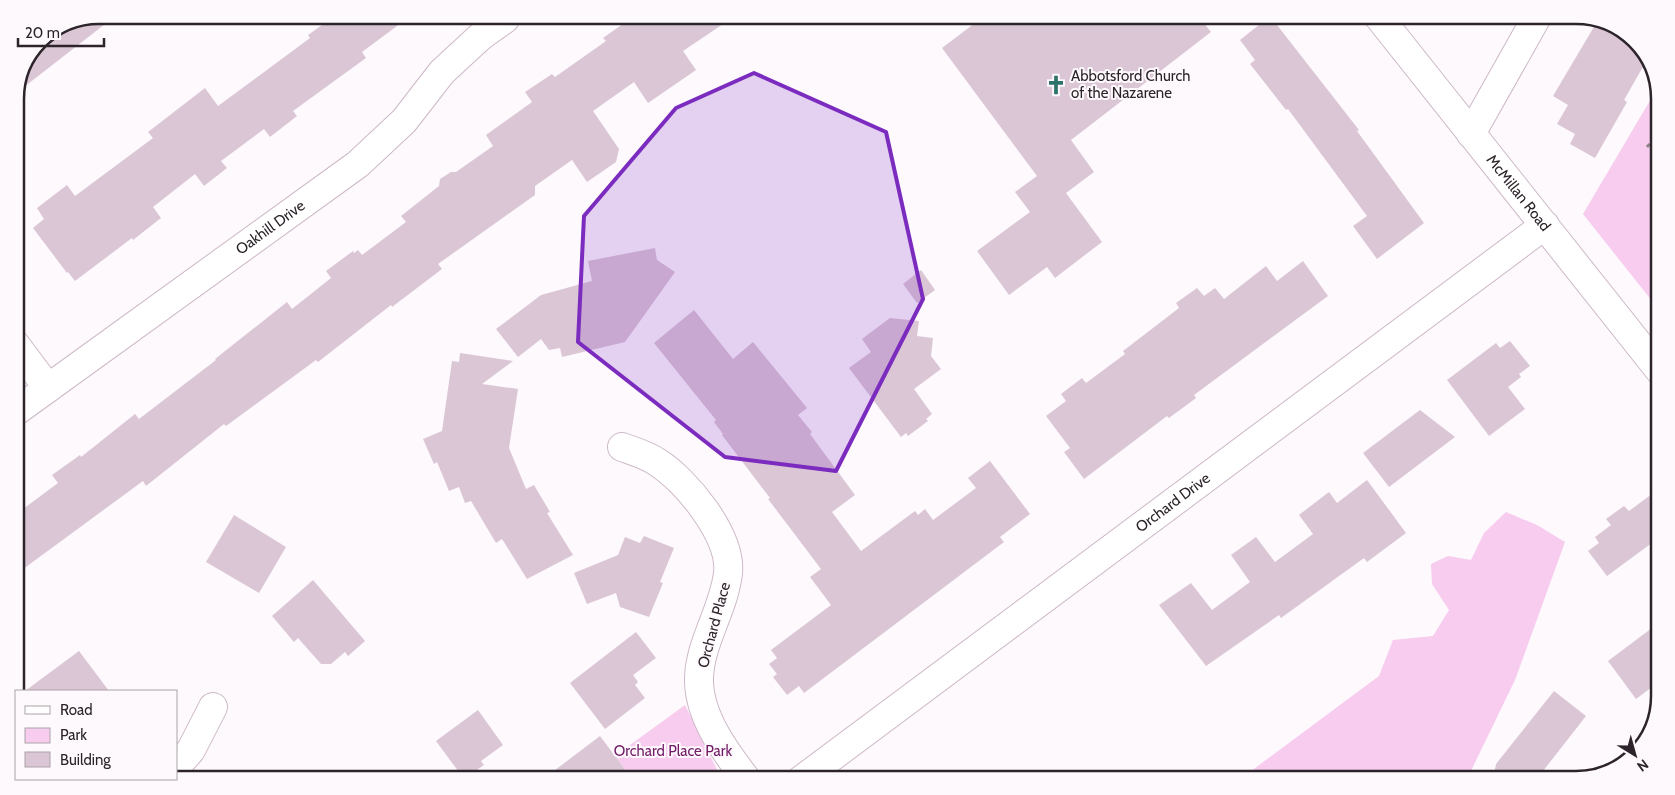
<svg xmlns="http://www.w3.org/2000/svg" width="1675" height="795" viewBox="0 0 1675 795" font-family="Cabin,sans-serif">
<style>
.green{fill:#f7ccee}
.building{fill:#dbc6d6}
.lines{fill:none;stroke-linecap:round;stroke-linejoin:round}
.minor-casing{stroke:#cdb8c8;stroke-width:30}
.path{stroke:#8b8489;stroke-width:3;stroke-dasharray:4 2.5;stroke-linecap:butt}
.minor{stroke:#fff;stroke-width:28}
.marked{fill:#7b2cbf;fill-opacity:0.2;stroke:#7b2cbf;stroke-width:4;stroke-linejoin:round}
.labels{text-anchor:middle;stroke-width:4;stroke-linejoin:round;paint-order:stroke}
.poi-label{font-size:15px;fill:#2c242a;stroke:#fef9fd;text-anchor:start}
.street-label{font-size:15px;fill:#2c242a;stroke:#fef9fd}
.park-label{font-size:15px;fill:#711c67;stroke:#fef9fd}
.rim{fill:none;stroke:#2c242a;stroke-width:2.5}
</style>
<rect width="100%" height="100%" fill="#fef9fd"/>
<g class="green">
<path d="M 1658,87 L 1660,93 L 1660,311 L 1583,214 Z"/>
<path d="M 1506,512 L 1537,525 L 1565,542 L 1515,680 L 1469,775 L 1463,780 L 1239,780 L 1379,676 L 1393,640 L 1433,636 L 1449,610 L 1432,584 L 1431,564 L 1448,556 L 1471,560 L 1484,533 Z"/>
<path d="M 685,705 L 722,780 L 633,780 L 615,756 Z"/>
</g>
<g class="building">
<path d="M 1270,16 L 1359,130 L 1357,131 L 1424,223 L 1377,259 L 1353,226 L 1367,216 L 1288,109 L 1286,110 L 1250,64 L 1255,60 L 1240,40 Z"/>
<path d="M 983,17 L 1199,17 L 1211,32 L 1071,140 L 1094,172 L 1066,193 L 1102,242 L 1055,278 L 1047,267 L 1009,295 L 977,251 L 1030,212 L 1015,192 L 1037,176 L 942,48 Z"/>
<path d="M 732,18 L 683,51 L 696,70 L 648,103 L 634,82 L 593,111 L 619,149 L 616,162 L 587,182 L 572,160 L 535,186 L 535,195 L 438,264 L 442,269 L 392,307 L 391,305 L 318,362 L 316,360 L 226,426 L 224,424 L 146,486 L 143,481 L 15,575 L 15,515 L 58,483 L 52,475 L 80,455 L 81,457 L 135,414 L 139,419 L 216,360 L 215,359 L 287,302 L 292,309 L 331,278 L 326,271 L 353,251 L 354,253 L 358,250 L 362,255 L 406,222 L 401,216 L 439,186 L 440,179 L 451,172 L 456,172 L 493,146 L 486,135 L 532,102 L 525,92 L 552,74 L 555,77 L 606,41 L 603,38 L 630,19 Z"/>
<path d="M 329,20 L 405,20 L 362,52 L 366,58 L 293,111 L 297,116 L 270,137 L 264,129 L 221,161 L 227,168 L 204,186 L 195,174 L 153,207 L 161,218 L 133,240 L 132,238 L 75,281 L 68,272 L 67,273 L 33,228 L 44,219 L 37,208 L 67,185 L 75,196 L 153,138 L 148,132 L 205,88 L 218,106 L 310,38 L 308,35 Z"/>
<path d="M 1598,20 L 1613,23 L 1646,52 L 1648,58 L 1624,100 L 1627,102 L 1595,158 L 1570,144 L 1575,134 L 1557,124 L 1568,105 L 1553,96 Z"/>
<path d="M 67,21 L 109,21 L 15,94 L 40,39 Z"/>
<path d="M 655,248 L 657,260 L 675,272 L 625,342 L 562,357 L 560,348 L 549,350 L 541,339 L 518,357 L 496,329 L 541,295 L 592,281 L 588,261 Z"/>
<path d="M 1303,261 L 1328,296 L 1194,395 L 1196,398 L 1169,418 L 1167,416 L 1084,479 L 1064,452 L 1070,448 L 1046,416 L 1066,401 L 1061,394 L 1082,378 L 1086,383 L 1125,354 L 1123,351 L 1179,308 L 1176,303 L 1197,288 L 1204,296 L 1215,288 L 1224,299 L 1266,266 L 1277,281 Z"/>
<path d="M 921,270 L 935,290 L 917,303 L 903,284 Z"/>
<path d="M 694,310 L 733,359 L 753,342 L 807,408 L 798,415 L 812,432 L 810,434 L 855,495 L 832,512 L 861,551 L 915,511 L 918,515 L 925,509 L 933,520 L 976,488 L 968,478 L 990,461 L 1030,514 L 1000,537 L 1004,542 L 804,693 L 799,686 L 787,695 L 773,677 L 777,674 L 769,664 L 777,658 L 771,650 L 831,605 L 810,577 L 821,569 L 768,499 L 770,498 L 722,435 L 723,434 L 714,422 L 716,420 L 654,343 Z"/>
<path d="M 890,318 L 919,321 L 917,336 L 933,338 L 931,356 L 941,369 L 914,389 L 932,414 L 926,419 L 928,421 L 908,436 L 906,433 L 901,437 L 849,368 L 871,352 L 862,339 Z"/>
<path d="M 1510,341 L 1530,366 L 1519,374 L 1521,377 L 1508,387 L 1525,409 L 1489,436 L 1447,380 L 1496,343 L 1500,348 Z"/>
<path d="M 460,353 L 513,361 L 482,384 L 518,389 L 509,448 L 526,489 L 534,485 L 550,512 L 547,513 L 573,555 L 527,579 L 502,539 L 496,543 L 471,501 L 465,503 L 459,487 L 449,491 L 437,462 L 434,464 L 423,439 L 442,431 L 452,361 L 459,362 Z"/>
<path d="M 1420,410 L 1455,437 L 1389,487 L 1363,453 Z"/>
<path d="M 1367,480 L 1406,533 L 1367,562 L 1364,558 L 1281,618 L 1279,615 L 1206,666 L 1159,605 L 1191,583 L 1212,610 L 1250,582 L 1231,555 L 1256,537 L 1275,562 L 1313,534 L 1299,515 L 1329,492 L 1337,503 Z"/>
<path d="M 1660,488 L 1660,537 L 1607,576 L 1588,551 L 1599,543 L 1595,537 L 1611,525 L 1606,519 L 1624,506 L 1629,511 Z"/>
<path d="M 234,515 L 286,547 L 259,593 L 206,562 Z"/>
<path d="M 644,536 L 674,548 L 660,582 L 663,583 L 649,617 L 620,607 L 616,593 L 587,604 L 574,573 L 618,555 L 625,537 L 640,543 Z"/>
<path d="M 313,580 L 365,641 L 348,656 L 345,652 L 331,664 L 321,664 L 298,638 L 294,642 L 272,616 Z"/>
<path d="M 1660,622 L 1660,681 L 1636,699 L 1608,661 Z"/>
<path d="M 636,632 L 656,658 L 633,675 L 638,682 L 635,685 L 645,698 L 605,729 L 570,683 Z"/>
<path d="M 79,651 L 109,691 L 25,691 Z"/>
<path d="M 1554,691 L 1586,716 L 1536,780 L 1493,780 L 1496,764 Z"/>
<path d="M 478,710 L 503,745 L 481,761 L 484,765 L 464,779 L 436,741 Z"/>
<path d="M 600,736 L 633,780 L 542,780 Z"/>
</g>
<g class="lines">
<defs>
<g id="minor">
<path id="s1" d="M 1378,16 L 1660,371"/>
<path d="M 1471,134 L 1538,15"/>
<path d="M 15,344 L 48,388"/>
<path id="s2" d="M 15,412 L 358,164 L 404,121 L 442,72 L 481,36 L 505,19"/>
<path d="M 622,447 C 633,451 647,455 657,462 C 686,480 732,536 728,573 C 724,610 698,645 699,682 C 700,718 726,753 747,780"/>
<path d="M 176,767 L 191,750 L 213,707"/>
<path id="s3" d="M 801,780 L 1545,225"/>
</g>
</defs>
<use href="#minor" class="minor-casing"/>
<path class="path" d="M 1647,147 L 1660,133"/>
<use href="#minor" class="minor"/>
</g>
<path class="marked" d="M 754,73 L 886,132 L 923,299 L 836,471 L 725,457 L 578,342 L 584,216 L 676,108 Z"/>
<defs>
<symbol id="church-bare" viewBox="-9 -9 18 18"><path d="M-1.2-6h2.4v3.5h3.3v2.4h-3.3V6h-2.4V-.1h-3.3v-2.4h3.3Z" fill="#2c7369" stroke="#fef9fd" stroke-width="2.5" paint-order="stroke"/></symbol>
</defs>
<g fill-rule="evenodd">
<use href="#church-bare" x="1042" y="71" width="28" height="28"/>
</g>
<g class="labels">
<g class="poi-label">
<text x="1071" y="81">Abbotsford Church<tspan x="1071" dy="17">of the Nazarene</tspan></text>
</g>
<g class="street-label">
<text dy="5" stroke="none"><textPath href="#s1" startOffset="226">McMillan Road</textPath></text>
<text dy="5" stroke="none"><textPath href="#s2" startOffset="315">Oakhill Drive</textPath></text>
<text dy="5" stroke="none"><textPath href="#s3" startOffset="464">Orchard Drive</textPath></text>
<text transform="translate(714 625) rotate(-75)" y="5">Orchard Place</text>
</g>
<g class="park-label">
<text x="673" y="756">Orchard Place Park</text>
</g>
</g>
<path d="M0 0H1675V795H0ZM99 24H1576A75 75 0 0 1 1651 99V696A75 75 0 0 1 1576 771H99A75 75 0 0 1 24 696V99A75 75 0 0 1 99 24Z" fill="#fef9fd" fill-rule="evenodd"/>
<path class="rim" d="M99 24H1576A75 75 0 0 1 1651 99V696A75 75 0 0 1 1576 771H99A75 75 0 0 1 24 696V99A75 75 0 0 1 99 24Z"/>
<rect x="15" y="690" width="162" height="90" fill="#fef9fd" stroke="#aaa4a9"/>
<rect x="25" y="706" width="25" height="8" fill="#ffffff" stroke="#aaa4a9"/>
<text x="60" y="715" font-size="15" fill="#2c242a">Road</text>
<rect x="25" y="728" width="25" height="15" fill="#f7ccee" stroke="#aaa4a9"/>
<text x="60" y="740" font-size="15" fill="#2c242a">Park</text>
<rect x="25" y="752" width="25" height="15" fill="#dbc6d6" stroke="#aaa4a9"/>
<text x="60" y="765" font-size="15" fill="#2c242a">Building</text>
<g transform="translate(1635 755) rotate(143)" stroke="#fef9fd" stroke-width="4" paint-order="stroke">
<path d="M0-4L9 19L0 12L-9 19Z" fill="#2c242a"/>
<text y="-8" font-size="14" font-weight="bold" text-anchor="middle" fill="#2c242a">N</text>
</g>
<path d="M18 38v8h86v-8" fill="none" stroke="#2c242a" stroke-width="2.5"/>
<text x="25" y="38" font-size="15" fill="#2c242a" stroke="#fef9fd" stroke-width="4" paint-order="stroke">20 m</text>
</svg>
